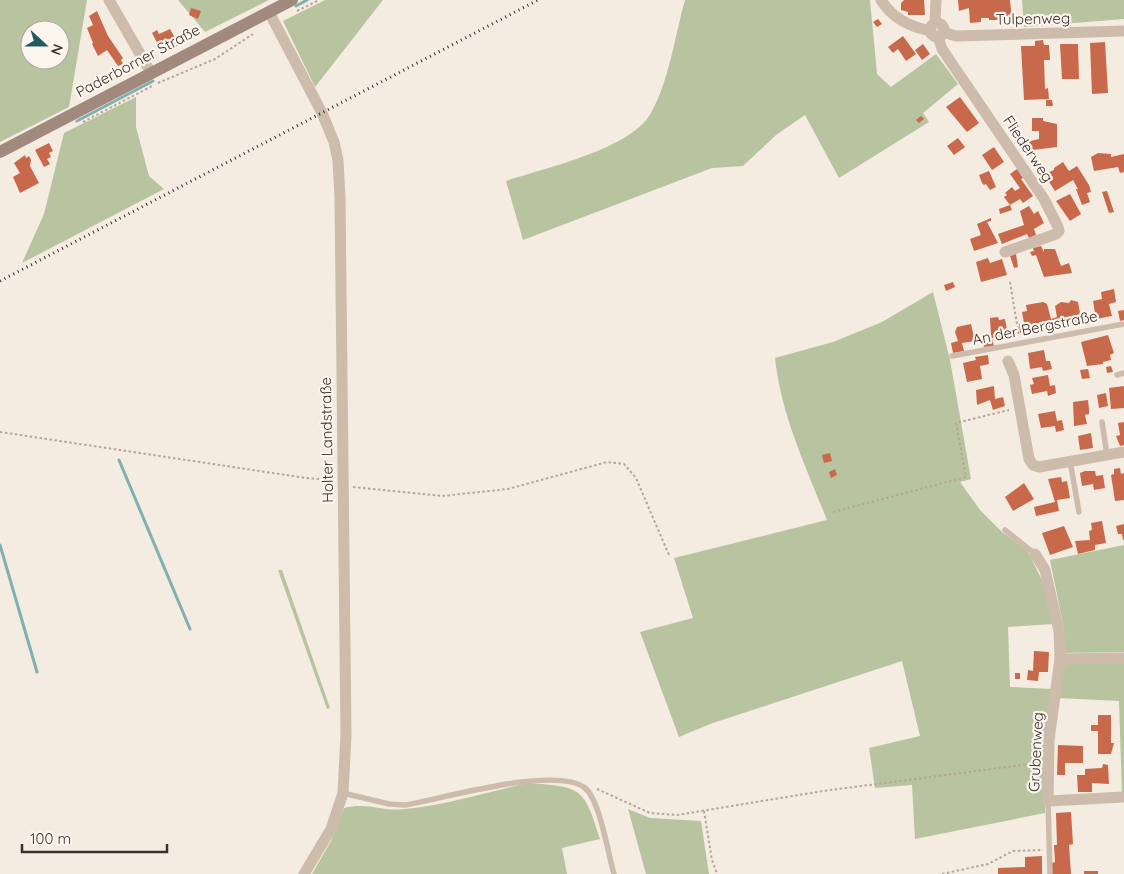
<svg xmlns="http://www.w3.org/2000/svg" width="1124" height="874" viewBox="0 0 1124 874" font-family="Quicksand,sans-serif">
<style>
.green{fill:#b8c4a0;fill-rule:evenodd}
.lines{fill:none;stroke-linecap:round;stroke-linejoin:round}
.stream{stroke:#7fb0b2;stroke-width:3}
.building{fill:#c8694b}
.path{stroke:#b9a596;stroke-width:2;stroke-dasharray:2.5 2.5;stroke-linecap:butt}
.service{stroke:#cdbbac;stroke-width:5.5}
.minor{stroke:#cdbbac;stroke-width:11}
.secondary{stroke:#a18a7d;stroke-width:12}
.rail{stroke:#3b302b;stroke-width:3;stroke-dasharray:1 4;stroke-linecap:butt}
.labels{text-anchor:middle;stroke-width:4.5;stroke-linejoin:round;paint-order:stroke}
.street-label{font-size:15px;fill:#3b302b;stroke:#fbf5ee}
</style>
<rect width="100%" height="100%" fill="#f4ebe1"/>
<g class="green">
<path d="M 0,0 L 87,0 L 69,107 L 0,142 ZM 30,30 L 60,30 L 60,60 L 30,60 Z"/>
<path d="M 178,0 L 269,0 L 205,32 Z"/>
<path d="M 325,0 L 383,0 L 315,87 L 283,21 Z"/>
<path d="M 685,0 L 870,0 L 877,74 L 891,87 L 936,54 L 958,84 L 923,113 L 929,122 L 839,178 L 805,115 L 776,135 L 743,166 L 712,168 L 523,240 L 506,181 C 545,168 631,149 651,113 C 669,81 675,35 685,0 Z"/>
<path d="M 1022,0 L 1124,0 L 1124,19 L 1024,27 Z"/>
<path d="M 136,97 L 136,127 L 149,176 L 164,189 L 22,263 L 44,214 L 64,133 Z"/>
<path d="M 933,292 L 950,360 L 971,479 L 960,482 L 980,510 L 1002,532 L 1027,550 L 1047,590 L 1053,624 L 1008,627 L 1010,687 L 1053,689 L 1046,740 L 1045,813 L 915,839 L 912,785 L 875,788 L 869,748 L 920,736 L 902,661 L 710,724 L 679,737 L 640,632 L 693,618 L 674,558 L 827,520 C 806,467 781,415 775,358 L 833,342 L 882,322 Z"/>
<path d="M 1124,545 L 1124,652 L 1064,653 L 1064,629 L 1050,560 Z"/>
<path d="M 278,570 L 282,570 L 330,708 L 327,709 Z"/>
<path d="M 1065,662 L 1124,662 L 1124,794 L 1122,794 L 1119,701 L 1058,698 Z"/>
<path d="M 528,783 C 582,787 584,787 600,839 L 562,848 L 567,874 L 312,874 L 331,841 L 344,808 C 368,802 382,812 405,809 C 446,805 487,792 528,783 Z"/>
<path d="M 628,809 L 650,818 L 701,821 L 709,874 L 646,874 Z"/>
</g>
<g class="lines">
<g class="stream">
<path d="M 296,6 L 307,0"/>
<path d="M 77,121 L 153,81"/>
<path d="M 119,460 L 190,629"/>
<path d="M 0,545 L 37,672"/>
</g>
</g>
<g class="building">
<path d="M 904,0 L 924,0 L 925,15 L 908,15 L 908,12 L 901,10 L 901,3 Z"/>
<path d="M 958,0 L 1010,0 L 1012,20 L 989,20 L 989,18 L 981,18 L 981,22 L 970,23 L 969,8 L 959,11 Z"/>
<path d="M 191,8 L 201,11 L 198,19 L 189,15 Z"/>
<path d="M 97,11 L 108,36 L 123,58 L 121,60 L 123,64 L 118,66 L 107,50 L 98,56 L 92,44 L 93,43 L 87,28 L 93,25 L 89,16 Z"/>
<path d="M 878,19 L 882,24 L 877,27 L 873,22 Z"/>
<path d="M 170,29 L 179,45 L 163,54 L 152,33 L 157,30 L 159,34 Z"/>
<path d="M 903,36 L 916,54 L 906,61 L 898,49 L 893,53 L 888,47 Z"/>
<path d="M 1043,40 L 1044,45 L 1049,45 L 1050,60 L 1044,60 L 1045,89 L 1048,88 L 1049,99 L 1024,100 L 1021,46 L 1035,46 L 1035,41 Z"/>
<path d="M 1105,42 L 1108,93 L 1092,94 L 1090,43 Z"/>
<path d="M 923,44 L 930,54 L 922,60 L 915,50 Z"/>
<path d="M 1060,44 L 1078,44 L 1079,79 L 1062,79 Z"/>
<path d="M 960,97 L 979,123 L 967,132 L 946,107 Z"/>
<path d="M 1046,100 L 1052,100 L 1053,106 L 1046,106 Z"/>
<path d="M 921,116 L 924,119 L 919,123 L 916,120 Z"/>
<path d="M 1032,118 L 1043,118 L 1043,121 L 1057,124 L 1057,147 L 1033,150 L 1033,156 L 1029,156 L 1026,142 L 1039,139 L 1039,131 L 1032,131 Z"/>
<path d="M 958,138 L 965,147 L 954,155 L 947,146 Z"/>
<path d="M 49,143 L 53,151 L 49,153 L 51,157 L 47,159 L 50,164 L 44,167 L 35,150 Z"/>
<path d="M 994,147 L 1004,162 L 992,170 L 982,155 Z"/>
<path d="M 1098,153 L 1111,154 L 1111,157 L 1124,154 L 1124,172 L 1120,173 L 1118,167 L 1094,171 L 1091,157 Z"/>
<path d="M 25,155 L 26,158 L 29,156 L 31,160 L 30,166 L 39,183 L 20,193 L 13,177 L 20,173 L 14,163 Z"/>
<path d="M 1063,162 L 1069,171 L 1077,166 L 1089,185 L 1091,192 L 1087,193 L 1090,202 L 1082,205 L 1076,189 L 1078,189 L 1073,180 L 1055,191 L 1044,174 L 1054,170 L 1054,168 Z"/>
<path d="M 1017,169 L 1023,178 L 1021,179 L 1033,196 L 1023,203 L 1020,199 L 1010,205 L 1012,210 L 1000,214 L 999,209 L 1010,205 L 1004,197 L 1007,195 L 1005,193 L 1012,187 L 1015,191 L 1020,188 L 1010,174 Z"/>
<path d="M 989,171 L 996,187 L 990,190 L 986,184 L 984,185 L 982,183 L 979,175 Z"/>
<path d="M 1107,191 L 1114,212 L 1109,213 L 1102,192 Z"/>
<path d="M 1070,194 L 1081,214 L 1070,221 L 1056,201 Z"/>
<path d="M 1029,206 L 1034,214 L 1038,211 L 1044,223 L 1034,229 L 1036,235 L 1029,238 L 1027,234 L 1002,244 L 998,234 L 1024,225 L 1020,211 Z"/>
<path d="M 991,218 L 991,221 L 987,222 L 998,243 L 974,251 L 970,239 L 981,235 L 977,224 Z"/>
<path d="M 1041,246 L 1044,252 L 1044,249 L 1055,249 L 1061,266 L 1069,263 L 1072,273 L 1044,277 L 1036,255 L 1032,256 L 1030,252 L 1034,251 L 1033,248 Z"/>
<path d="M 1016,254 L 1018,267 L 1014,268 L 1010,256 Z"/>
<path d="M 988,258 L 990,263 L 1002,259 L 1007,275 L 981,282 L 976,262 Z"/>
<path d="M 953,282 L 955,287 L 946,291 L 944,285 Z"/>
<path d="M 1114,289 L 1116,302 L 1109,304 L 1112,316 L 1096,319 L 1093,301 L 1102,299 L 1101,292 Z"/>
<path d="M 1071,300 L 1078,302 L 1080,313 L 1086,312 L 1087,321 L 1048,328 L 1047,326 L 1025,330 L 1026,332 L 1020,333 L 1019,324 L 1024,323 L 1022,312 L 1027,311 L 1026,305 L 1043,302 L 1047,304 L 1051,319 L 1057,317 L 1055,306 L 1061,302 L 1069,303 Z"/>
<path d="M 1124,310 L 1124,320 L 1120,321 L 1118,311 Z"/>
<path d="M 998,317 L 999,320 L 1005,319 L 1008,335 L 992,338 L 994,346 L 984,347 L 982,337 L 991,335 L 990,318 Z"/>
<path d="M 971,324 L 975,341 L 962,343 L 964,351 L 953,353 L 951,343 L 958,341 L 955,332 L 957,327 Z"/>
<path d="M 1108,335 L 1114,353 L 1110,355 L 1111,360 L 1103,362 L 1103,364 L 1087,366 L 1081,342 Z"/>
<path d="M 1044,350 L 1046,361 L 1050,361 L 1052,369 L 1043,371 L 1042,367 L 1030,369 L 1028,353 Z"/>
<path d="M 988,355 L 989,364 L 980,366 L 982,379 L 967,382 L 963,363 L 976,360 L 975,357 Z"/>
<path d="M 1111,366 L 1113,372 L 1107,373 L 1106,367 Z"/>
<path d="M 1088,369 L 1090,378 L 1082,379 L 1080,370 Z"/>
<path d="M 1048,375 L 1050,386 L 1055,385 L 1056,393 L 1048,396 L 1047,391 L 1032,394 L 1030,385 L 1034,384 L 1032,378 Z"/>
<path d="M 994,386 L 995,399 L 1003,397 L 1005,406 L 993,410 L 990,400 L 977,405 L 976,390 Z"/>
<path d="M 1124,386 L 1124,408 L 1111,409 L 1109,388 Z"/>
<path d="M 1106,393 L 1108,406 L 1099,408 L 1097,395 Z"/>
<path d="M 1088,400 L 1089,409 L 1089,414 L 1085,415 L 1087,424 L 1074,426 L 1073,402 Z"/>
<path d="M 1055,411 L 1057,421 L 1062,420 L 1064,430 L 1056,432 L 1055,426 L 1041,428 L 1038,414 Z"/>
<path d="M 1124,422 L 1124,445 L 1120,446 L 1116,436 L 1120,435 L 1118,423 Z"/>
<path d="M 1091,433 L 1093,448 L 1080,450 L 1078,436 Z"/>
<path d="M 830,453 L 832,461 L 824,463 L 822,455 Z"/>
<path d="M 1120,468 L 1121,474 L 1124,473 L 1124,500 L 1115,501 L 1111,475 L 1114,474 L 1114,469 Z"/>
<path d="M 835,469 L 837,475 L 831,478 L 829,472 Z"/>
<path d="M 1085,471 L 1095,471 L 1096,476 L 1103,475 L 1105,488 L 1094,490 L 1093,484 L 1082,486 L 1080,473 Z"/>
<path d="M 1061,477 L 1062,482 L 1067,481 L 1070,498 L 1057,500 L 1059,511 L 1036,516 L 1034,507 L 1055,502 L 1048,479 Z"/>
<path d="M 1024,483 L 1034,499 L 1013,511 L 1005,497 Z"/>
<path d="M 1102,521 L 1106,543 L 1095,545 L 1095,550 L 1078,554 L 1075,541 L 1090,540 L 1089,531 L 1092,530 L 1091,523 Z"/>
<path d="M 1124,524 L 1124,540 L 1123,540 L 1122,534 L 1118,534 L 1116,526 Z"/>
<path d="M 1064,526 L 1073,547 L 1050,555 L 1042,533 Z"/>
<path d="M 1034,651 L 1049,652 L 1048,672 L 1039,672 L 1038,681 L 1027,680 L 1028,670 L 1033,671 Z"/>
<rect x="1015" y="673" width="5" height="6"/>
<path d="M 1098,715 L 1111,715 L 1111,743 L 1114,743 L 1111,754 L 1098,754 L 1098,731 L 1091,731 L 1091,725 L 1098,725 Z"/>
<path d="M 1058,745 L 1083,746 L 1083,763 L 1065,763 L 1065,775 L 1057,775 Z"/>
<path d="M 1103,764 L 1108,765 L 1109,784 L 1092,783 L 1092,792 L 1078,792 L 1077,775 L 1085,775 L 1085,769 L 1102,768 Z"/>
<path d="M 1071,812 L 1073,844 L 1069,845 L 1071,874 L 1052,874 L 1051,863 L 1055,862 L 1054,845 L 1057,845 L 1056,813 Z"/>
<path d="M 1042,856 L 1042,874 L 998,874 L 998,868 L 1025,867 L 1025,857 Z"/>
<rect x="1084" y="871" width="14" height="3"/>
</g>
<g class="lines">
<g class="path">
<path d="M 297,11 L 319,0"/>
<path d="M 158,83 L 215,59 L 253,34"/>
<path d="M 83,122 L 154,85"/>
<path d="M 1010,282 L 1019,336"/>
<path d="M 0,432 L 306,478 L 334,480"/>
<path d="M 353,487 L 442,496 L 508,489 L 607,462 L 624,464 L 636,478 L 669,555"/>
<path d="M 833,512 L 966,477 L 956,423 L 1009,410"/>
<path d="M 597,789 L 650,813 L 677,815 L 823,791 L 1038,763"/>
<path d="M 704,811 L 712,860 L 717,874"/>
<path d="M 942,874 L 988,864 L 1013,851 L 1043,850"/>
</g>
<g class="service">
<path d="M 952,356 L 1124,324"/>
<path d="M 1117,375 L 1124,373"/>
<path d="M 1102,422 L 1107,455"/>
<path d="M 1070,461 L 1079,512"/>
<path d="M 1005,530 L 1035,554"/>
<path d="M 343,793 L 389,804 L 405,805 C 442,799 555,765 585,788 C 600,800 608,854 614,874"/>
<path d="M 1048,801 L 1050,874"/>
</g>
<g class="minor">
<path d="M 109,0 L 151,73"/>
<path d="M 881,0 C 892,18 909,27 931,31"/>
<path d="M 269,12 L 322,113 L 334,142 L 338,160 L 340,198 L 346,735 L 343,793 L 331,829 L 304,874"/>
<path d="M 935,23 L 936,0"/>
<circle cx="937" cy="30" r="7"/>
<path d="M 943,32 L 956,36 L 1124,31"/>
<path d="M 938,36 L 942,49 L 1044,199 L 1058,227 L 1059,231 L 1056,234 L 1005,252"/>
<path d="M 1008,361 L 1014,375 L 1029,459 L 1033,465 L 1039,467 L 1124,452"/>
<path d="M 1035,554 L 1045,570 L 1059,631 L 1060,659 L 1049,740 L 1048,801 L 1124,797"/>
<path d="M 1060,659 L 1124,658"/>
</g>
<path class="secondary" d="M 0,152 L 292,0"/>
<path class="rail" d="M 0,281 L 538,0"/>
</g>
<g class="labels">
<g class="street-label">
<text transform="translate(1033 19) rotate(-1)" y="5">Tulpenweg</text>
<text transform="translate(138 61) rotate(-28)" y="5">Paderborner Straße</text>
<text transform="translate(1028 149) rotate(56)" y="5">Fliederweg</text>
<text transform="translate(1035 328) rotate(-11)" y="5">An der Bergstraße</text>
<text transform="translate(327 440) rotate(-91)" y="5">Holter Landstraße</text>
<text transform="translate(1036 752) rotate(-87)" y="5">Grubenweg</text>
</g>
</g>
<g transform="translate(45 45) rotate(111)"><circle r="24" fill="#fbf5ee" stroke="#aea6a0"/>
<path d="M0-4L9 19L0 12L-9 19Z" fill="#1f5a5e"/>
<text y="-8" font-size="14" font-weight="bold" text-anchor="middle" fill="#3b302b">N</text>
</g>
<path d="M22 844v8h145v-8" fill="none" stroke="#3b302b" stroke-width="2.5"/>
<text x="30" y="844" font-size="15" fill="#3b302b" stroke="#fbf5ee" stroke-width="4" paint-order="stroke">100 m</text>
</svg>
